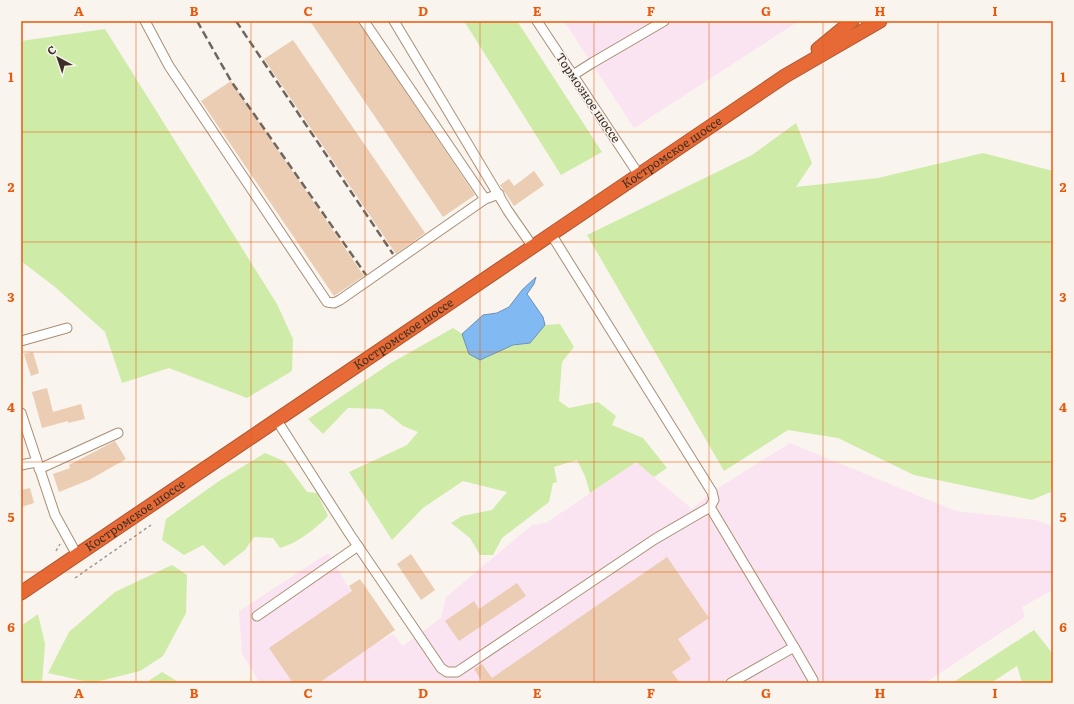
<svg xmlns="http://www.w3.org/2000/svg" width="1074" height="704" viewBox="0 0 1074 704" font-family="Literata,serif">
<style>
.industrial{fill:#fbe4f1}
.green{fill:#ceeba8}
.water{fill:#81baf2;stroke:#6c91b4}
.building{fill:#eacdb2}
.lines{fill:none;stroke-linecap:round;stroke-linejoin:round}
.minor-casing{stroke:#a98e74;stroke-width:11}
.highway-casing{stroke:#ab5630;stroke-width:15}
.path{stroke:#a19991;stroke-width:1.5;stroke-dasharray:3 3;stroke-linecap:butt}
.minor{stroke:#fff;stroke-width:9}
.highway{stroke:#e76a36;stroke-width:13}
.rail{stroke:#70665d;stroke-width:2.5;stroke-dasharray:8 4;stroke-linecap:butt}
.grid{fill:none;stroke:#e8590c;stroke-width:1;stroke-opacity:0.55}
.labels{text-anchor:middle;stroke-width:3;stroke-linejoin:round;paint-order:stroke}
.street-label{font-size:12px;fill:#3b3025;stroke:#faf4ef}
.neatline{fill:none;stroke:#e8590c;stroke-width:1.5}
.grid-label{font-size:13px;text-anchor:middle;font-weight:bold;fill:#e8590c}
</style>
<rect width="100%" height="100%" fill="#faf4ef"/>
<g class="industrial">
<path d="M 564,21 L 799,21 L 634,128 Z"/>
<path d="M 790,443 L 956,511 L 1036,520 L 1053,526 L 1053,590 L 1022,607 L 1025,617 L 925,683 L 260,683 L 242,654 L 239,611 L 328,553 L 381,641 L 393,634 L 403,646 L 441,618 L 446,597 L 532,525 L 546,523 L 636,462 L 692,509 L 712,492 Z"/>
</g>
<g class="green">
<path d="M 464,21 L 517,21 L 602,152 L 561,175 Z"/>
<path d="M 105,29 L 277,304 L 293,339 L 292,371 L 247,398 L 169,368 L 122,383 L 105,332 L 55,287 L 21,261 L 21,41 Z"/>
<path d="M 796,123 L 812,163 L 796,187 L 878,178 L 983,153 L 1053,171 L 1053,491 L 1032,500 L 914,475 L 838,438 L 788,430 L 724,471 L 587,235 L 752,155 Z"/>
<path d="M 560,324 L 574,347 L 562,362 L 559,401 L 569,408 L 598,402 L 616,416 L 612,425 L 643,438 L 667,468 L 654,477 L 636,462 L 590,493 L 585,476 L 577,460 L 554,467 L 557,482 L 553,483 L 549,502 L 502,538 L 493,555 L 480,555 L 470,538 L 451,523 L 462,516 L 492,510 L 507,492 L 463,481 L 423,508 L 392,540 L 349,472 L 407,445 L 418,432 L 403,426 L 382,409 L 348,408 L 323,434 L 308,419 L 391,363 L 453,328 L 462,334 L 469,354 L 486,358 C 501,348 513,345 530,343 L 545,325 Z"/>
<path d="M 265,453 L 284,461 L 307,492 L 317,493 L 328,516 C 314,530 299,542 280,548 L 273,538 L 254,537 L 245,550 L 224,566 L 203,545 L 184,555 L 162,540 L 166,519 L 219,481 Z"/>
<path d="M 172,565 L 187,575 L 186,613 L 163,656 L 140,671 L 92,683 L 48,673 L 69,632 L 115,592 Z"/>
<path d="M 38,614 L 45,644 L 42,683 L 21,683 L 21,626 Z"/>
<path d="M 1034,630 L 1053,654 L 1053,683 L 1022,683 L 1017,666 L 991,683 L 952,683 Z"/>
<path d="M 162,672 L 180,683 L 145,683 Z"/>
</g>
<path class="water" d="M 536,277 L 534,284 L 527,294 L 543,317 L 545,325 L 530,343 L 513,345 L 480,360 L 469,354 L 462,334 L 483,315 L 497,313 L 509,307 L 522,290 Z"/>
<g class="building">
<path d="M 310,21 L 358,21 L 475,195 L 443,217 Z"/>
<path d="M 293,40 L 425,233 L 396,254 L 264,59 Z"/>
<path d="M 231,81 L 364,276 L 334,296 L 201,101 Z"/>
<path d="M 534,171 L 544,185 L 514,206 L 500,185 L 509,179 L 514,186 Z"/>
<path d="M 33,352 L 39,373 L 31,376 L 24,354 Z"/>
<path d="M 47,388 L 53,412 L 81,404 L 85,419 L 68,423 L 68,421 L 42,428 L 32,392 Z"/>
<path d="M 115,441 L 126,459 L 89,480 L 59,492 L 53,474 L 70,468 L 69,465 Z"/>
<path d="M 30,488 L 34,503 L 21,507 L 21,490 Z"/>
<path d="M 411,554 L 435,590 L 421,600 L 397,564 Z"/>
<path d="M 667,557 L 709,618 L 678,639 L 691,659 L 672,672 L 680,683 L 483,683 L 474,669 L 482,664 L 492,678 Z"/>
<path d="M 360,579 L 395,630 L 319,683 L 293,683 L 269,648 L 352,591 L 349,586 Z"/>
<path d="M 517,583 L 526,596 L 459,641 L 445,621 L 474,601 L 479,609 Z"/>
</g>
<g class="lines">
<defs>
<g id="minor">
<path d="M 145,21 L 169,66 L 327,302 L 334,303 L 340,300 L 485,199 L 499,194"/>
<path d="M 364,21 L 485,199"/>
<path d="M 394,21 L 508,211 L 533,247"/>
<path d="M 537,21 L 639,175"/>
<path d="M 573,75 L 592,63 L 664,21"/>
<path d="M 21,341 L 67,328"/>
<path d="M 21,413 L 55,515 L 77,555"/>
<path d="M 276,419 L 349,533 L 441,668 L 447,672 L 457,672 L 655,539 L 710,507 L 714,500 L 712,492 L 551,234"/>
<path d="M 21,465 L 36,462"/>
<path d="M 39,469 L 118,433"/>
<path d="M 710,507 L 794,647"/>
<path d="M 257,616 L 358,546"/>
<path d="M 731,683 L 794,647 L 813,680 L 813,683"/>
</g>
<g id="highway">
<path d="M 818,49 L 852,21"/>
<path id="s1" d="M 21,593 L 785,76 L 880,21"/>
</g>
</defs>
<use href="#minor" class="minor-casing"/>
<use href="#highway" class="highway-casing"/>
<g class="path">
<path d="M 56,551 L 60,544"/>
<path d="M 75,578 L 151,525"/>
</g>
<use href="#minor" class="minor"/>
<use href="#highway" class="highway"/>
<g class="rail">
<path d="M 197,21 L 231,81 L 366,275"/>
<path d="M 236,21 L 393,254"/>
</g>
</g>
<path class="grid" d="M 136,21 L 136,683M 251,21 L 251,683M 365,21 L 365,683M 480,21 L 480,683M 594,21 L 594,683M 709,21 L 709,683M 823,21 L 823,683M 938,21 L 938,683M 21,132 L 1053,132M 21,242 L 1053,242M 21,352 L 1053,352M 21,462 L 1053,462M 21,572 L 1053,572"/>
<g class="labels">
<g class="street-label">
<text transform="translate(588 98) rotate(56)" y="4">Тормозное шоссе</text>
<text dy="4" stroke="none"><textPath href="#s1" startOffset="786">Костромское шоссе</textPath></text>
<text dy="4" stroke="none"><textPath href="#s1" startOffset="462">Костромское шоссе</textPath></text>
<text dy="4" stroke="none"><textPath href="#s1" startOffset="138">Костромское шоссе</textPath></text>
</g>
</g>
<rect width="1074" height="704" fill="none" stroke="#faf4ef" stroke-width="44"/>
<g transform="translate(58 58) rotate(320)" stroke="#faf4ef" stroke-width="3" paint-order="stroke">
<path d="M0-3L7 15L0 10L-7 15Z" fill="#3b3025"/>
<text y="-6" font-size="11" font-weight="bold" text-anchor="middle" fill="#3b3025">С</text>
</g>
<rect x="22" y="22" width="1030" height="660" class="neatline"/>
<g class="grid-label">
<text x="79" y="16">A</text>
<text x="194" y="16">B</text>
<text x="308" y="16">C</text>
<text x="423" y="16">D</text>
<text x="537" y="16">E</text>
<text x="651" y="16">F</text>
<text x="766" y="16">G</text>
<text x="880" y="16">H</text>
<text x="995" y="16">I</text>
<text x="11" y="82">1</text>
<text x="1063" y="82">1</text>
<text x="11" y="192">2</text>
<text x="1063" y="192">2</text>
<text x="11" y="302">3</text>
<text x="1063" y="302">3</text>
<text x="11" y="412">4</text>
<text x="1063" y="412">4</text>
<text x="11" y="522">5</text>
<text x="1063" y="522">5</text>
<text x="11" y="632">6</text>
<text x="1063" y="632">6</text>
<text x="79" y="698">A</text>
<text x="194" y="698">B</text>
<text x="308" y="698">C</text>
<text x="423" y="698">D</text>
<text x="537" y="698">E</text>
<text x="651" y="698">F</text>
<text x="766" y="698">G</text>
<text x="880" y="698">H</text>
<text x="995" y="698">I</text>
</g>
</svg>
